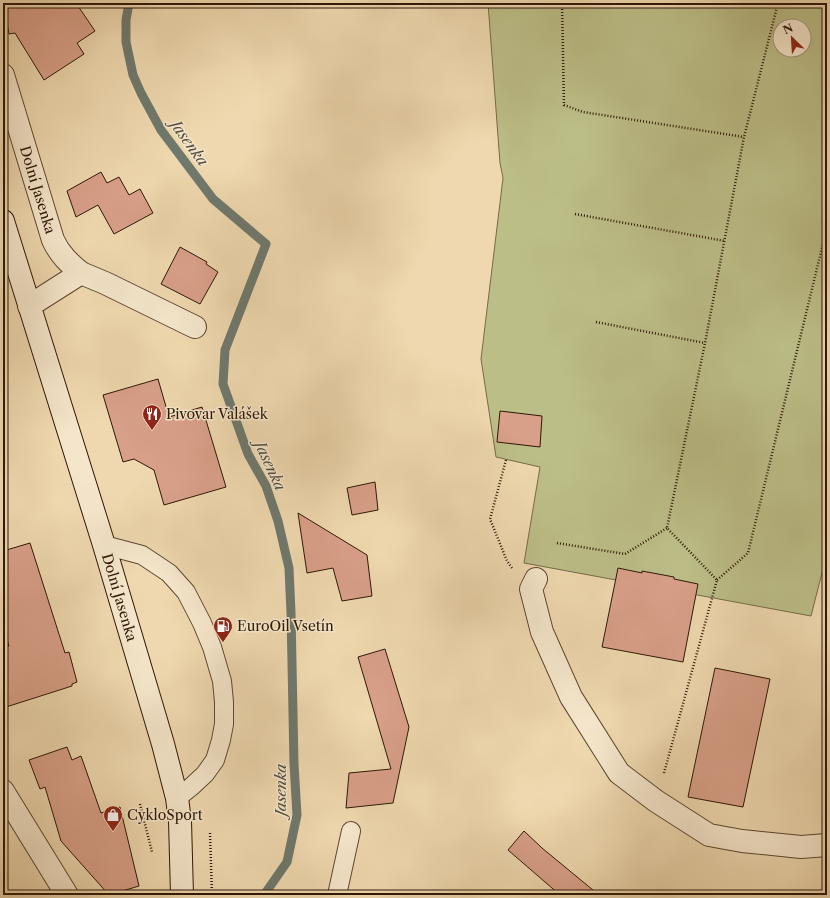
<svg xmlns="http://www.w3.org/2000/svg" width="830" height="898" viewBox="0 0 830 898" font-family="'Libre Caslon Text',serif">
<style>
.green{fill:#bcbe88;stroke:#756b47;fill-rule:evenodd}
.lines{fill:none;stroke-linecap:round;stroke-linejoin:round}
.stream{stroke:#6f796d;stroke-width:9}
.building{fill:#d9a089;stroke:#2e1806}
.lane-casing{stroke:#5e4830;stroke-width:20}
.street-casing{stroke:#5e4830;stroke-width:24}
.secondary-casing{stroke:#2e1806;stroke-width:24}
.path{stroke:#2e1806;stroke-width:2.5;stroke-dasharray:1 2;stroke-linecap:butt}
.lane{stroke:#f5e6cb;stroke-width:18}
.street{stroke:#f5e6cb;stroke-width:22}
.secondary{stroke:#f5e6cb;stroke-width:22}
.labels{text-anchor:middle;stroke-width:3;stroke-linejoin:round;paint-order:stroke}
.street-label{font-size:14px;fill:#2e1806;stroke:#f5e6cb}
.poi-label{font-size:14px;fill:#2e1806;stroke:#f5e6cb;text-anchor:start}
.water-label{font-size:15px;font-style:italic;fill:#545042;stroke:#f5e6cb}
</style>
<rect width="100%" height="100%" fill="#efd8af"/>
<filter id="stains"><feTurbulence type="fractalNoise" baseFrequency=".005" numOctaves="4"/><feColorMatrix values="0 0 0 0 .2 0 0 0 0 .09 0 0 0 0 .02 0 0 0 .5 -.17"/></filter>
<radialGradient id="worn" r=".72"><stop offset=".6" stop-color="#630" stop-opacity="0"/><stop offset="1" stop-color="#630" stop-opacity=".3"/></radialGradient>
<path class="green" d="M 488,3 L 827,3 L 827,553 L 811,616 L 524,563 L 540,467 L 496,457 L 481,359 L 503,178 L 500,163 ZM 780,26 L 804,26 L 804,50 L 780,50 Z"/>
<g class="lines">
<path class="stream" d="M 129,3 L 126,20 L 126,42 L 133,75 L 141,93 L 161,130 L 213,199 L 266,244 L 225,350 L 223,384 L 248,454 L 266,486 L 278,521 L 289,568 L 291,613 L 294,764 L 297,815 L 287,862 L 264,895"/>
</g>
<g class="building">
<path d="M 3,3 L 76,3 L 95,31 L 77,43 L 84,54 L 44,80 L 15,33 L 9,34 Z"/>
<path d="M 101,172 L 107,183 L 119,177 L 129,195 L 140,189 L 153,213 L 114,234 L 98,205 L 76,217 L 67,191 Z"/>
<path d="M 180,247 L 207,262 L 206,264 L 218,272 L 200,304 L 161,284 Z"/>
<path d="M 158,379 L 169,417 L 202,407 L 226,487 L 164,505 L 154,470 L 134,459 L 123,462 L 103,395 Z"/>
<path d="M 500,411 L 542,416 L 540,447 L 497,442 Z"/>
<path d="M 375,482 L 378,510 L 352,515 L 347,488 Z"/>
<path d="M 298,513 L 367,555 L 372,596 L 342,601 L 333,568 L 307,573 Z"/>
<path d="M 30,543 L 65,653 L 69,652 L 77,682 L 72,684 L 72,686 L 3,708 L 3,648 L 9,646 L 3,626 L 3,551 Z"/>
<path d="M 618,568 L 642,573 L 642,571 L 674,577 L 674,579 L 698,584 L 683,662 L 602,647 Z"/>
<path d="M 385,649 L 409,727 L 393,803 L 346,808 L 349,773 L 391,769 L 358,657 Z"/>
<path d="M 715,668 L 770,679 L 743,807 L 688,797 Z"/>
<path d="M 67,747 L 72,760 L 81,756 L 101,813 L 120,807 L 139,886 L 109,895 L 61,841 L 45,787 L 40,789 L 29,760 Z"/>
<path d="M 524,831 L 542,848 L 599,895 L 560,895 L 508,850 Z"/>
</g>
<g class="lines">
<defs>
<g id="lane">
<path d="M 104,545 L 142,555 L 169,573 L 186,592 L 202,623 L 212,647 L 222,681 L 224,702 L 224,724 L 221,740 L 215,760 L 205,774 L 191,787 L 177,798"/>
<path d="M 337,895 L 351,831"/>
</g>
<g id="street">
<path id="s1" d="M 3,75 L 53,240 C 60,255 69,263 81,273 L 29,306"/>
<path d="M 81,273 L 105,283 L 195,327"/>
<path d="M 536,579 L 531,589 L 542,632 L 571,697 L 619,773 L 656,801 L 709,835 L 742,841 L 801,847 L 827,845"/>
<path d="M 3,791 L 67,895"/>
</g>
<g id="secondary">
<path id="s2" d="M 3,221 L 104,545 L 163,744 L 177,798 L 180,821 L 182,895"/>
</g>
</defs>
<use href="#lane" class="lane-casing"/>
<use href="#street" class="street-casing"/>
<use href="#secondary" class="secondary-casing"/>
<g class="path">
<path d="M 562,3 L 564,105 L 583,112 L 744,137"/>
<path d="M 575,214 L 725,241"/>
<path d="M 596,322 L 705,343"/>
<path d="M 506,460 L 490,519 L 507,561 L 512,568"/>
<path d="M 557,543 L 625,554 L 667,528"/>
<path d="M 717,580 L 748,553 L 827,227"/>
<path d="M 664,773 L 717,580 L 667,528 L 705,343 L 744,137 L 778,3"/>
<path d="M 140,804 L 152,852"/>
<path d="M 210,833 L 212,895"/>
</g>
<use href="#lane" class="lane"/>
<use href="#street" class="street"/>
<use href="#secondary" class="secondary"/>
</g>
<defs>
<symbol id="restaurant-pin" viewBox="-11 -11 22 30"><path d="M0 17L-7.5 6A9.5 9.5 0 1 1 7.5 6Z" fill="#8f2418" stroke="#f5e6cb"/><path d="M-5-6h1v4h1v-4h1v4h1v-4h1v5L-1.5 .5V6h-2V.5L-5-1ZM5-6V6H3V1.5H1.5Q1.5-4 5-6Z" fill="#fff"/></symbol>
<symbol id="fuel-pin" viewBox="-11 -11 22 30"><path d="M0 17L-7.5 6A9.5 9.5 0 1 1 7.5 6Z" fill="#8f2418" stroke="#f5e6cb"/><path d="M-5.5-6h7V0h2V4h1.3V-2.5L3-4.5l.8-.8L6-3V5H2.5V1h-1V6h-7ZM-4.2-4.7v3.2H.2V-4.7Z" fill="#fff"/></symbol>
<symbol id="shop-pin" viewBox="-11 -11 22 30"><path d="M0 17L-7.5 6A9.5 9.5 0 1 1 7.5 6Z" fill="#8f2418" stroke="#f5e6cb"/><path d="M-5-2.5h2.3a2.7 3.5 0 0 1 5.4 0H5L5.5 6h-11ZM-1.5-2.5h3a1.5 2.3 0 0 0-3 0Z" fill="#fff"/></symbol>
</defs>
<g fill-rule="evenodd">
<use href="#restaurant-pin" x="141" y="403" width="22" height="30"/>
<use href="#fuel-pin" x="212" y="615" width="22" height="30"/>
<use href="#shop-pin" x="102" y="804" width="22" height="30"/>
</g>
<g class="labels">
<g class="street-label">
<text dy="5" stroke="none"><textPath href="#s1" startOffset="120">Dolní Jasenka</textPath></text>
<text dy="5" stroke="none"><textPath href="#s2" startOffset="394">Dolní Jasenka</textPath></text>
</g>
<g class="poi-label">
<text x="166" y="419">Pivovar Valášek</text>
<text x="237" y="631">EuroOil Vsetín</text>
<text x="127" y="820">CykloSport</text>
</g>
<g class="water-label">
<text transform="translate(189 143) rotate(54)" y="5">Jasenka</text>
<text transform="translate(270 466) rotate(65)" y="5">Jasenka</text>
<text transform="translate(281 790) rotate(-90)" y="5">Jasenka</text>
</g>
</g>
<rect width="830" height="898" fill="none" stroke="#efd8af" stroke-width="16"/>
<rect x="4" y="4" width="822" height="890" fill="none" stroke="#2e1806" stroke-width="2"/>
<rect x="8" y="8" width="814" height="882" fill="none" stroke="#2e1806"/>
<g transform="translate(792 38) rotate(335)"><circle r="19" fill="#f5e6cb" stroke="#a5947c"/>
<path d="M0-3L7 15L0 10L-7 15Z" fill="#8f2418"/>
<text y="-6" font-size="11" font-weight="bold" text-anchor="middle" fill="#2e1806">N</text>
</g>
<rect width="100%" height="100%" filter="url(#stains)"/>
<rect width="100%" height="100%" fill="url(#worn)"/>
</svg>
